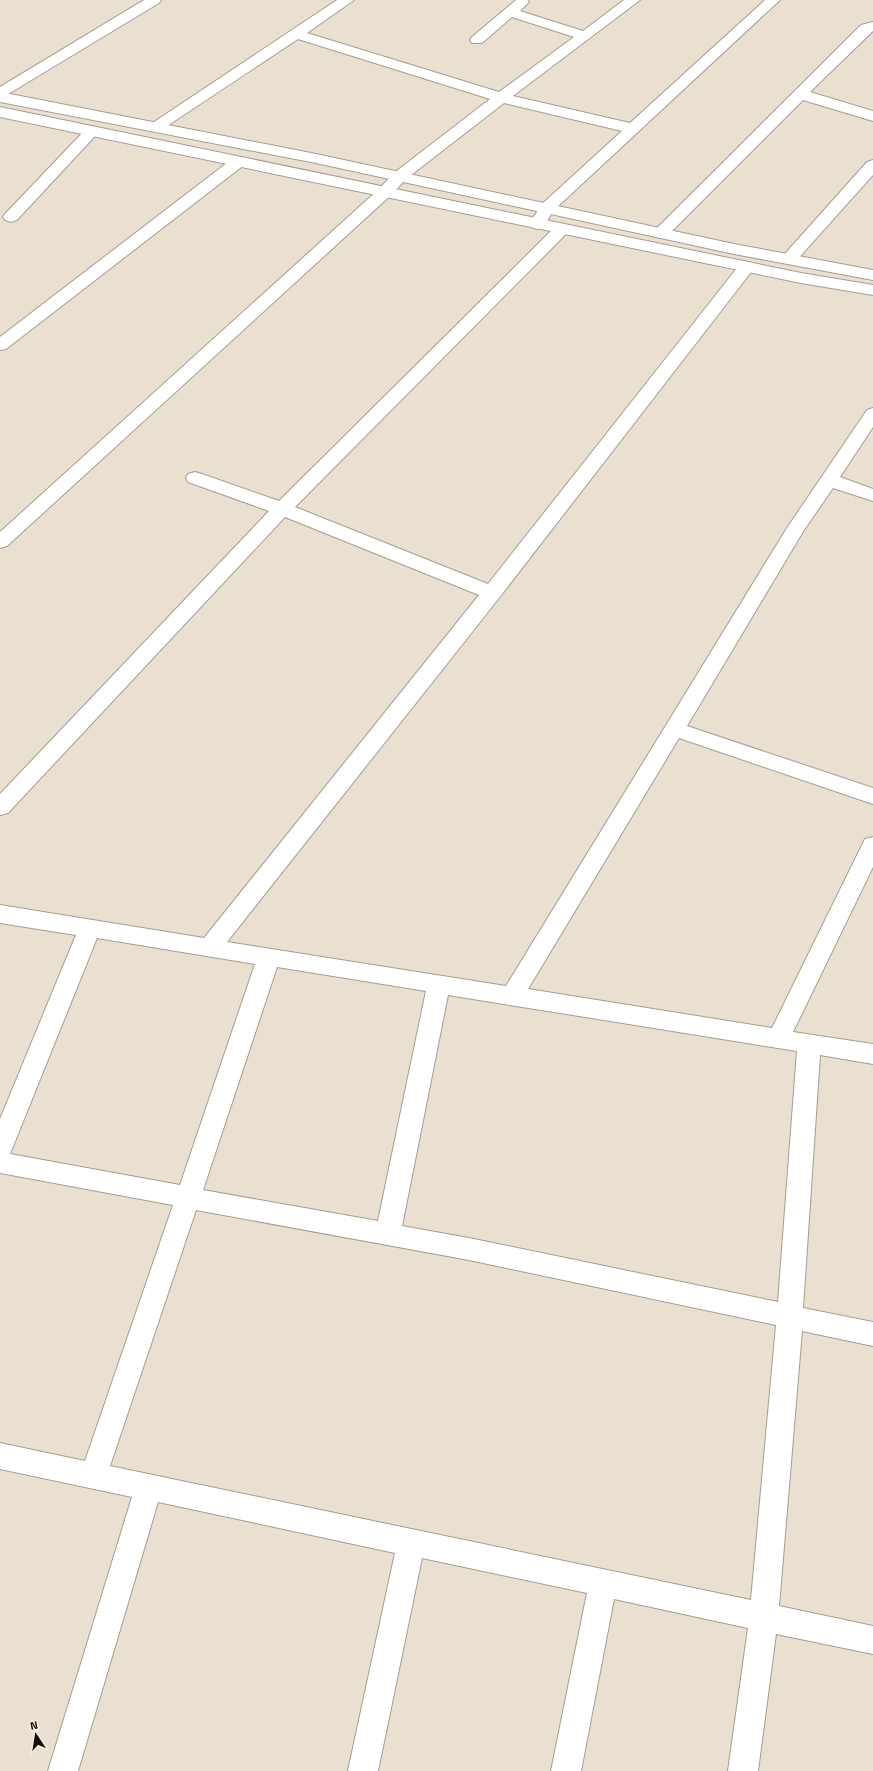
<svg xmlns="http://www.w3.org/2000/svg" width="873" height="1771" viewBox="0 0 873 1771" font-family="'Titillium Web',sans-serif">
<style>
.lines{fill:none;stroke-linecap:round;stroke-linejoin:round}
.minor-casing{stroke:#a69d90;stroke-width:2}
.major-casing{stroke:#a69d90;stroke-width:2}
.minor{fill:#fff;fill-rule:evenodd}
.major{fill:#fff;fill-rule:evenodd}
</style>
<rect width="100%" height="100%" fill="#e9e0d1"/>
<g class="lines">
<defs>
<g id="minor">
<path d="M 144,0 L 161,0 L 159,3 L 5,96 L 0,98 L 0,87 Z"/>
<path d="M 337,0 L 354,0 L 307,33 L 499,92 L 574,37 L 512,17 L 482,43 L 472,43 L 470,40 L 472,37 L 516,0 L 528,0 L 529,2 L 520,11 L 583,31 L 624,0 L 640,0 L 513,96 L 630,123 L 765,0 L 780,0 L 554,210 L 543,227 L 537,229 L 531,227 L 529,224 L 542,204 L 622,131 L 504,103 L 406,179 L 391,195 L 7,546 L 0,548 L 0,532 L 379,189 L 394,173 L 490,99 L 298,39 L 161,130 L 151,130 L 148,127 L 151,124 Z"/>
<path d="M 873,22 L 873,31 L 810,92 L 873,111 L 873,121 L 803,100 L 667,236 L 661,238 L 655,236 L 653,233 L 655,230 L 861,25 Z"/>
<path d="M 91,127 L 96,129 L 99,132 L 96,135 L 17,220 L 11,222 L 5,220 L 3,217 L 5,214 L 86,129 Z"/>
<path d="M 238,157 L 244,159 L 246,162 L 244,165 L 6,349 L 0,350 L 0,337 L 232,159 Z"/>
<path d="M 873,160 L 873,175 L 795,262 L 789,264 L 783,262 L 781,259 L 783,256 L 867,162 Z"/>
<path d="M 562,224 L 568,226 L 570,229 L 568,232 L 295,507 L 488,584 L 741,263 L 747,262 L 753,263 L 755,267 L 499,598 L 227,942 L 506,986 L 787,528 L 867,410 L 873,408 L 873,427 L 840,477 L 873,489 L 873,501 L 833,488 L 804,530 L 687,726 L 873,788 L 873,804 L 679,738 L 528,989 L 772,1028 L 862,845 L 865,839 L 873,837 L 873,867 L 793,1032 L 873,1044 L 873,1064 L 820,1055 L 803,1308 L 873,1322 L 873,1346 L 802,1331 L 779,1606 L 873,1626 L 873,1654 L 776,1634 L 758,1771 L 728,1771 L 748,1628 L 614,1599 L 581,1771 L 551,1771 L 587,1593 L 422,1558 L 378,1771 L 348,1771 L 395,1553 L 158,1502 L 78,1771 L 48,1771 L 132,1497 L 0,1469 L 0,1443 L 85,1461 L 173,1205 L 0,1173 L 0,1119 L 76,935 L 0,923 L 0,905 L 204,938 L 479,595 L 285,517 L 8,813 L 0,815 L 0,794 L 269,511 L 188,482 L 186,478 L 188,474 L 195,472 L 202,474 L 279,501 L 556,226 ZM 97,938 L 255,964 L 180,1185 L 10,1154 ZM 277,967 L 426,991 L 378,1221 L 203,1190 ZM 448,995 L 797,1051 L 778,1302 L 469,1238 L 402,1226 ZM 196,1210 L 469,1260 L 776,1325 L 751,1600 L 110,1466 Z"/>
</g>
<g id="major">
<path d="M 0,92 L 316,154 L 734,244 L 873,270 L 873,280 L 734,254 L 316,163 L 0,102 Z"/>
<path d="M 0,107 L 801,273 L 873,285 L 873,295 L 801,283 L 0,117 Z"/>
</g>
</defs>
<use href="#minor" class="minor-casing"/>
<use href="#major" class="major-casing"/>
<use href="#minor" class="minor"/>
<use href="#major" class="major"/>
</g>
<g transform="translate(36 1735) rotate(348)" stroke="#f6edde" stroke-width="3" paint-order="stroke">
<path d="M0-3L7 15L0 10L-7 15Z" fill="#110e09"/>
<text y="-6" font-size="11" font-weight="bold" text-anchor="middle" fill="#110e09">N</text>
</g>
</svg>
